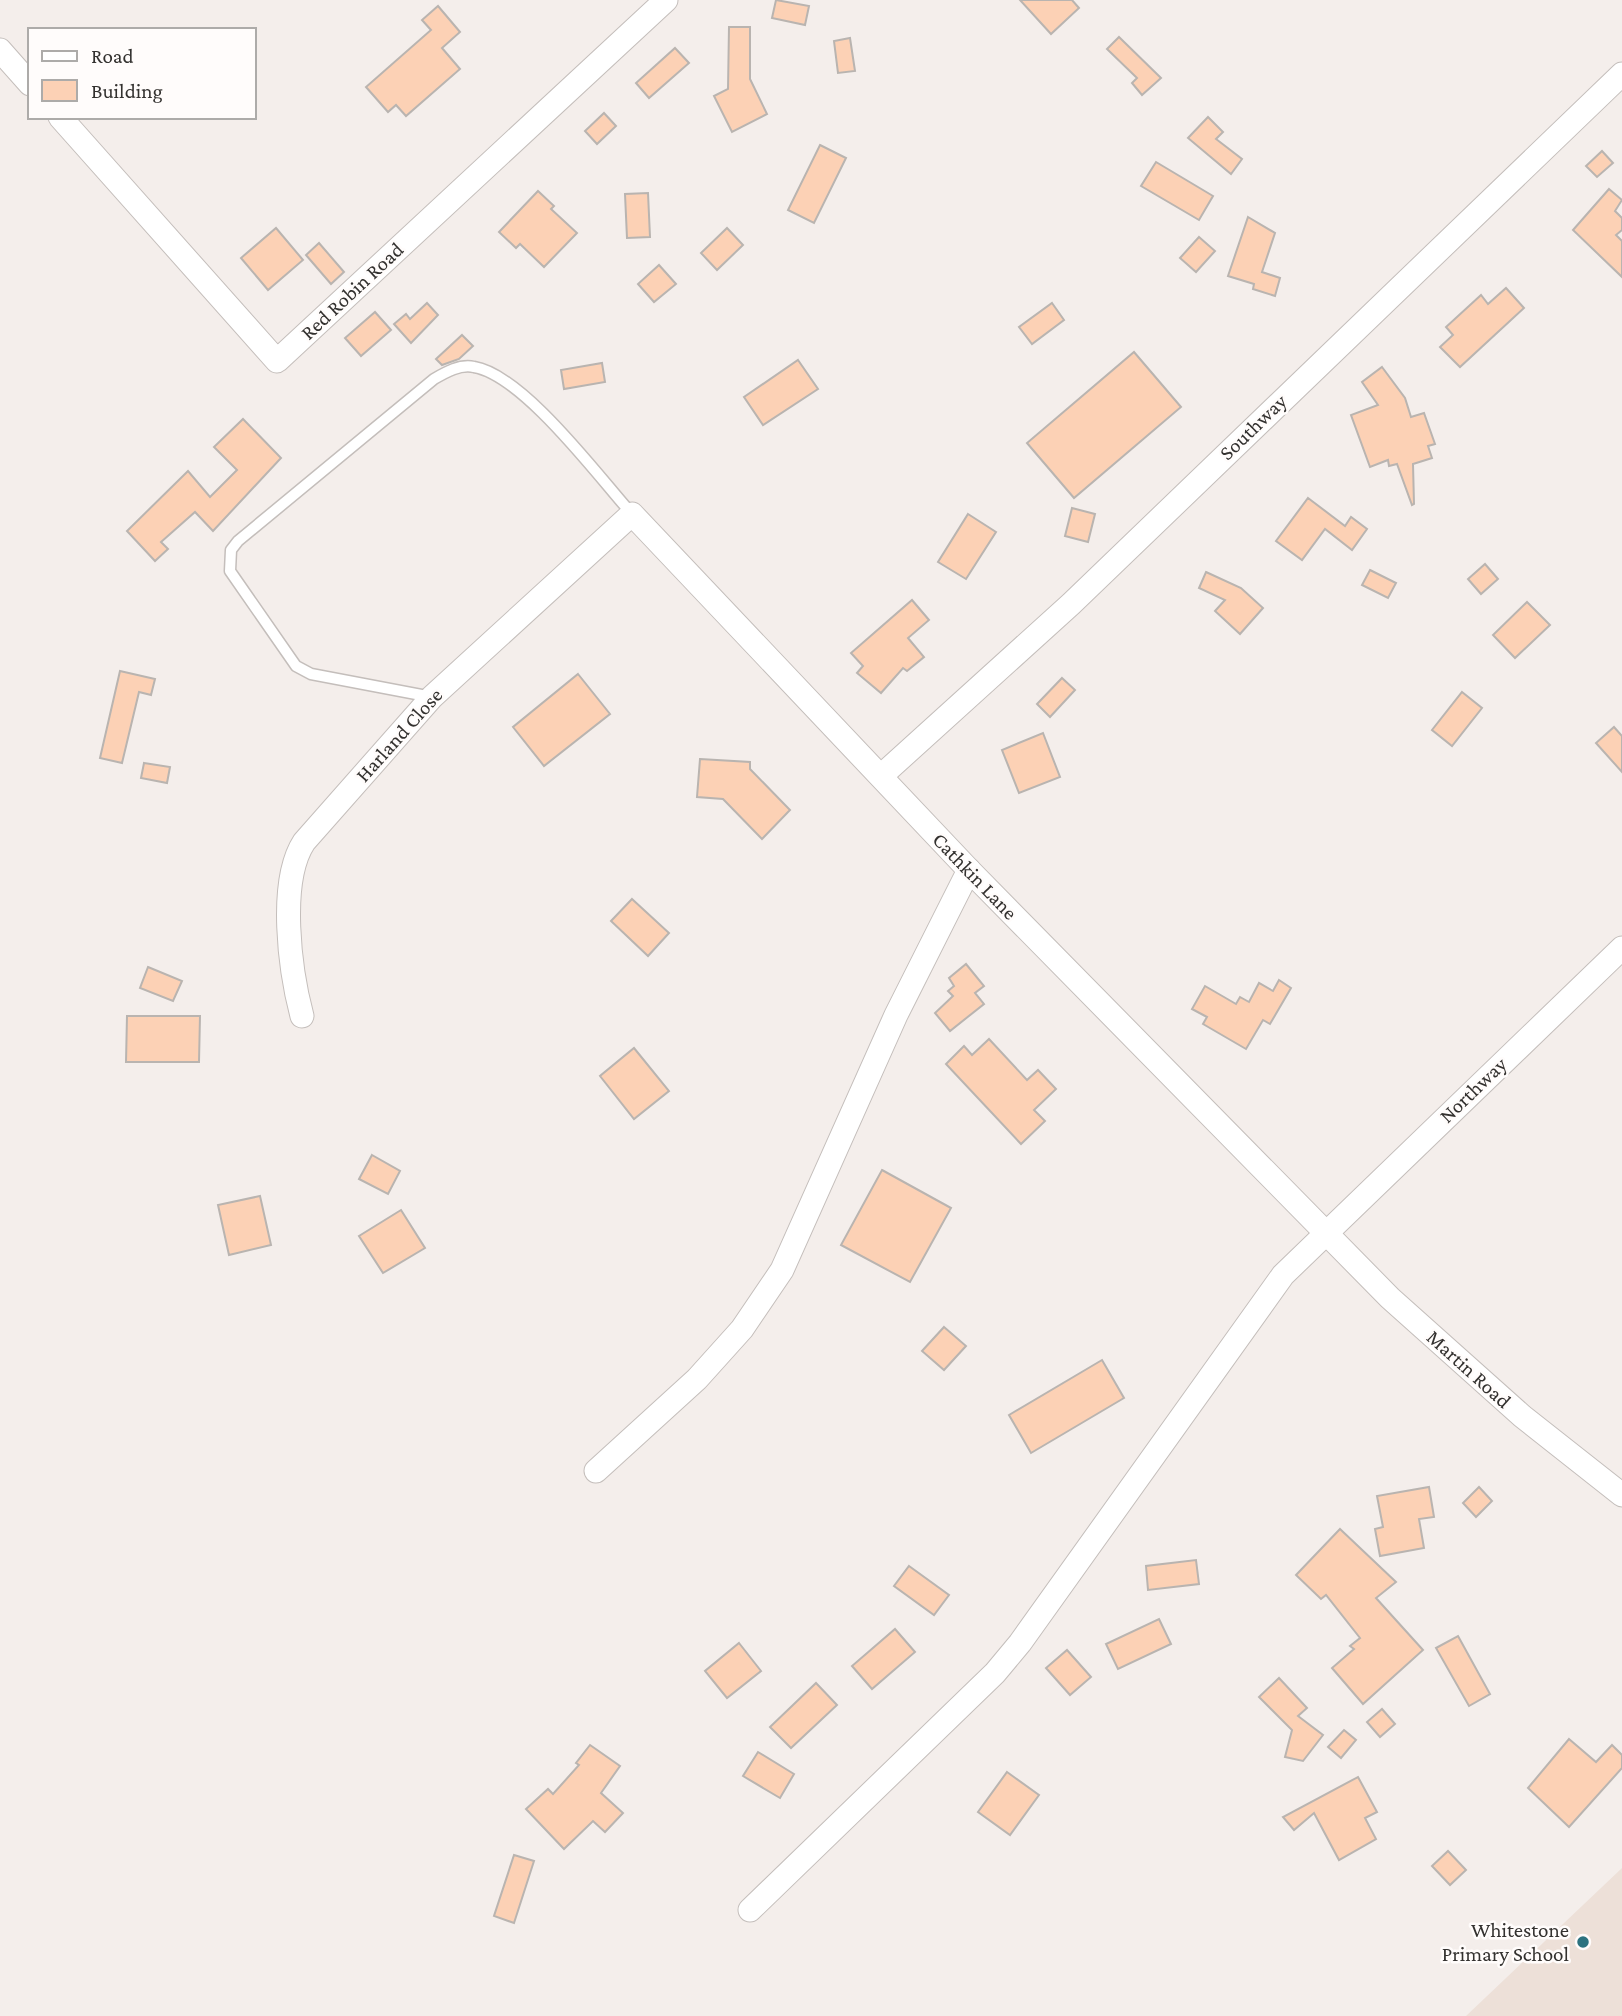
<svg xmlns="http://www.w3.org/2000/svg" width="1622" height="2016" viewBox="0 0 1622 2016" font-family="'Crimson Pro',serif">
<style>
.built{fill:#ede0d8}
.building{fill:#fcd1b5;stroke:#b9b4b0;stroke-width:2}
.lines{fill:none;stroke-linecap:round;stroke-linejoin:round}
.lane-casing{stroke:#c4bebb;stroke-width:13}
.street-casing{stroke:#c4bebb;stroke-width:25}
.lane{stroke:#fff;stroke-width:10}
.street{stroke:#fff;stroke-width:23}
.poi-dot{fill:#2c727f;stroke:#fffcfb;stroke-width:2.5}
.labels{text-anchor:middle;stroke-width:5;stroke-linejoin:round;paint-order:stroke}
.street-label{font-size:21px;fill:#33312f;stroke:#fffcfb}
.poi-label{font-size:21px;fill:#33312f;stroke:#fffcfb;text-anchor:end}
</style>
<rect width="100%" height="100%" fill="#f4eeeb"/>
<path class="built" d="M 1622,1868 L 1622,2016 L 1466,2016 Z"/>
<g class="building">
<path d="M 776,0 L 809,6 L 805,25 L 772,18 Z"/>
<path d="M 1020,0 L 1072,0 L 1079,8 L 1051,34 Z"/>
<path d="M 438,6 L 460,32 L 442,48 L 460,69 L 406,116 L 396,105 L 388,112 L 366,87 L 431,30 L 422,20 Z"/>
<path d="M 729,27 L 750,27 L 750,79 L 767,114 L 732,132 L 714,96 L 728,89 Z"/>
<path d="M 1119,37 L 1161,78 L 1142,95 L 1132,83 L 1137,78 L 1107,49 Z"/>
<path d="M 850,38 L 855,71 L 838,73 L 834,41 Z"/>
<path d="M 675,48 L 689,63 L 649,98 L 636,83 Z"/>
<path d="M 604,113 L 616,126 L 597,144 L 585,131 Z"/>
<path d="M 1208,117 L 1223,132 L 1216,139 L 1242,159 L 1231,174 L 1188,138 Z"/>
<path d="M 820,145 L 846,158 L 814,223 L 788,210 Z"/>
<path d="M 1602,151 L 1613,163 L 1597,177 L 1586,166 Z"/>
<path d="M 1156,162 L 1213,196 L 1199,220 L 1141,186 Z"/>
<path d="M 1609,189 L 1622,200 L 1615,211 L 1622,218 L 1622,230 L 1616,235 L 1622,241 L 1622,277 L 1573,230 Z"/>
<path d="M 538,191 L 554,206 L 551,209 L 577,233 L 544,267 L 520,244 L 516,248 L 499,232 Z"/>
<path d="M 648,193 L 650,237 L 627,238 L 625,194 Z"/>
<path d="M 1248,217 L 1275,233 L 1262,272 L 1280,278 L 1275,296 L 1253,289 L 1254,284 L 1228,276 Z"/>
<path d="M 276,228 L 303,260 L 268,290 L 241,258 Z"/>
<path d="M 727,228 L 743,245 L 717,270 L 701,253 Z"/>
<path d="M 1199,237 L 1215,251 L 1196,272 L 1180,258 Z"/>
<path d="M 319,243 L 344,272 L 331,284 L 306,255 Z"/>
<path d="M 659,265 L 676,284 L 654,302 L 638,284 Z"/>
<path d="M 1506,288 L 1524,308 L 1460,367 L 1440,347 L 1453,335 L 1446,327 L 1481,295 L 1488,304 Z"/>
<path d="M 427,303 L 438,315 L 411,343 L 394,324 L 406,314 L 410,319 Z"/>
<path d="M 1052,303 L 1064,320 L 1032,344 L 1019,327 Z"/>
<path d="M 375,312 L 391,330 L 361,356 L 345,338 Z"/>
<path d="M 462,335 L 473,346 L 459,359 L 442,365 L 436,359 Z"/>
<path d="M 1134,352 L 1181,407 L 1074,498 L 1027,443 Z"/>
<path d="M 798,360 L 818,389 L 763,425 L 744,397 Z"/>
<path d="M 602,363 L 605,382 L 564,389 L 561,370 Z"/>
<path d="M 1382,367 L 1405,398 L 1411,417 L 1424,413 L 1435,444 L 1428,446 L 1432,458 L 1413,464 L 1414,504 L 1412,505 L 1397,464 L 1389,466 L 1388,460 L 1370,467 L 1351,415 L 1378,405 L 1362,382 Z"/>
<path d="M 243,419 L 281,458 L 213,531 L 195,512 L 161,542 L 168,549 L 155,561 L 127,531 L 188,471 L 210,497 L 237,470 L 214,447 Z"/>
<path d="M 1308,498 L 1345,526 L 1351,517 L 1367,529 L 1352,550 L 1325,529 L 1302,560 L 1276,541 Z"/>
<path d="M 1072,508 L 1095,514 L 1088,542 L 1065,536 Z"/>
<path d="M 968,514 L 996,532 L 966,579 L 938,562 Z"/>
<path d="M 1485,564 L 1498,579 L 1481,594 L 1468,579 Z"/>
<path d="M 1370,570 L 1396,583 L 1388,598 L 1362,585 Z"/>
<path d="M 1206,572 L 1241,588 L 1263,608 L 1240,634 L 1215,611 L 1225,600 L 1199,588 Z"/>
<path d="M 912,600 L 929,620 L 908,638 L 924,657 L 907,671 L 903,668 L 881,693 L 857,673 L 863,666 L 851,653 Z"/>
<path d="M 1527,602 L 1550,625 L 1515,658 L 1493,635 Z"/>
<path d="M 120,671 L 155,679 L 151,695 L 139,692 L 122,763 L 100,758 Z"/>
<path d="M 578,674 L 610,714 L 544,766 L 513,727 Z"/>
<path d="M 1062,678 L 1075,690 L 1050,717 L 1037,704 Z"/>
<path d="M 1462,692 L 1482,708 L 1452,746 L 1432,730 Z"/>
<path d="M 1614,727 L 1622,736 L 1622,772 L 1596,743 Z"/>
<path d="M 1043,733 L 1060,777 L 1019,793 L 1002,750 Z"/>
<path d="M 700,759 L 750,762 L 750,769 L 790,810 L 762,839 L 723,799 L 697,797 Z"/>
<path d="M 144,763 L 170,767 L 167,783 L 141,778 Z"/>
<path d="M 632,899 L 669,933 L 648,956 L 611,921 Z"/>
<path d="M 966,964 L 984,986 L 975,993 L 984,1004 L 950,1031 L 935,1013 L 953,996 L 948,991 L 954,986 L 949,978 Z"/>
<path d="M 148,967 L 182,981 L 173,1001 L 140,988 Z"/>
<path d="M 1279,980 L 1291,988 L 1270,1024 L 1263,1020 L 1246,1049 L 1203,1024 L 1207,1017 L 1192,1009 L 1205,986 L 1236,1004 L 1240,997 L 1249,1002 L 1259,983 L 1273,991 Z"/>
<path d="M 127,1016 L 200,1016 L 199,1062 L 126,1062 Z"/>
<path d="M 989,1039 L 1027,1080 L 1038,1070 L 1056,1089 L 1034,1110 L 1045,1121 L 1021,1144 L 946,1064 L 964,1046 L 972,1055 Z"/>
<path d="M 634,1048 L 669,1091 L 634,1119 L 600,1076 Z"/>
<path d="M 372,1155 L 400,1171 L 388,1194 L 359,1179 Z"/>
<path d="M 882,1170 L 951,1208 L 910,1282 L 841,1245 Z"/>
<path d="M 260,1196 L 271,1245 L 229,1255 L 218,1205 Z"/>
<path d="M 401,1210 L 425,1248 L 383,1273 L 359,1236 Z"/>
<path d="M 944,1327 L 966,1346 L 944,1370 L 922,1351 Z"/>
<path d="M 1102,1360 L 1124,1398 L 1031,1453 L 1009,1415 Z"/>
<path d="M 1429,1487 L 1434,1517 L 1419,1519 L 1424,1548 L 1380,1556 L 1375,1529 L 1383,1527 L 1377,1496 Z"/>
<path d="M 1479,1487 L 1492,1501 L 1476,1517 L 1463,1503 Z"/>
<path d="M 1340,1529 L 1396,1582 L 1376,1598 L 1423,1650 L 1363,1704 L 1332,1668 L 1354,1649 L 1350,1646 L 1360,1638 L 1326,1595 L 1321,1599 L 1296,1575 Z"/>
<path d="M 1196,1560 L 1199,1584 L 1148,1590 L 1146,1566 Z"/>
<path d="M 909,1566 L 949,1595 L 934,1615 L 894,1586 Z"/>
<path d="M 1159,1619 L 1171,1644 L 1118,1669 L 1106,1644 Z"/>
<path d="M 895,1629 L 915,1652 L 872,1689 L 852,1666 Z"/>
<path d="M 1458,1636 L 1490,1694 L 1469,1706 L 1436,1648 Z"/>
<path d="M 739,1643 L 761,1671 L 727,1698 L 705,1671 Z"/>
<path d="M 1067,1650 L 1091,1677 L 1070,1695 L 1046,1668 Z"/>
<path d="M 1279,1678 L 1307,1708 L 1298,1716 L 1323,1735 L 1303,1761 L 1285,1757 L 1292,1730 L 1259,1697 Z"/>
<path d="M 816,1683 L 837,1705 L 791,1748 L 770,1727 Z"/>
<path d="M 1382,1709 L 1395,1724 L 1380,1737 L 1367,1722 Z"/>
<path d="M 1344,1730 L 1356,1740 L 1341,1758 L 1328,1747 Z"/>
<path d="M 1569,1739 L 1596,1762 L 1612,1745 L 1622,1755 L 1622,1768 L 1569,1827 L 1528,1788 Z"/>
<path d="M 590,1745 L 620,1766 L 601,1793 L 623,1813 L 605,1832 L 593,1821 L 564,1849 L 526,1809 L 548,1789 L 553,1794 L 579,1765 L 576,1763 Z"/>
<path d="M 758,1752 L 794,1774 L 780,1798 L 743,1776 Z"/>
<path d="M 1007,1772 L 1039,1795 L 1010,1835 L 978,1812 Z"/>
<path d="M 1358,1777 L 1377,1812 L 1365,1818 L 1376,1839 L 1339,1860 L 1314,1813 L 1294,1830 L 1283,1817 Z"/>
<path d="M 1448,1851 L 1466,1870 L 1450,1885 L 1432,1866 Z"/>
<path d="M 514,1855 L 534,1861 L 514,1923 L 494,1916 Z"/>
</g>
<g class="lines">
<defs>
<path id="lane" d="M 432,697 L 311,674 L 296,666 L 230,571 L 231,550 L 238,541 L 434,379 C 446,372 460,364 474,367 C 523,375 598,476 632,514"/>
<g id="street">
<path d="M 0,50 L 30,84"/>
<path d="M 60,117 L 277,361 L 666,0"/>
<path d="M 881,776 L 1071,604 L 1622,74"/>
<path d="M 302,1016 C 290,971 278,882 304,842 L 432,697 L 632,514 L 969,870 L 1390,1298 L 1522,1416 L 1622,1495"/>
<path d="M 596,1471 L 697,1379 L 742,1329 L 782,1270 L 896,1015 L 969,870"/>
<path d="M 750,1910 L 995,1673 L 1020,1643 L 1283,1275 L 1622,948"/>
</g>
</defs>
<use href="#lane" class="lane-casing"/>
<use href="#street" class="street-casing"/>
<use href="#lane" class="lane"/>
<use href="#street" class="street"/>
</g>
<circle class="poi-dot" cx="1583" cy="1942" r="7"/>
<g class="labels">
<g class="street-label">
<text transform="translate(352 291) rotate(-43)" y="7">Red Robin Road</text>
<text transform="translate(1253 427) rotate(-44)" y="7">Southway</text>
<text transform="translate(399 735) rotate(-48)" y="7">Harland Close</text>
<text transform="translate(975 876) rotate(46)" y="7">Cathkin Lane</text>
<text transform="translate(1473 1090) rotate(-44)" y="7">Northway</text>
<text transform="translate(1469 1369) rotate(42)" y="7">Martin Road</text>
</g>
<g class="poi-label">
<text x="1569" y="1937">Whitestone<tspan x="1569" dy="24">Primary School</tspan></text>
</g>
</g>
<rect x="28" y="28" width="228" height="91" fill="#fffcfb" stroke="#adaba9" stroke-width="2"/>
<rect x="42" y="51" width="35" height="10" fill="#ffffff" stroke="#adaba9" stroke-width="2"/>
<text x="91" y="63" font-size="21" fill="#33312f">Road</text>
<rect x="42" y="80" width="35" height="21" fill="#fcd1b5" stroke="#adaba9" stroke-width="2"/>
<text x="91" y="98" font-size="21" fill="#33312f">Building</text>
</svg>
